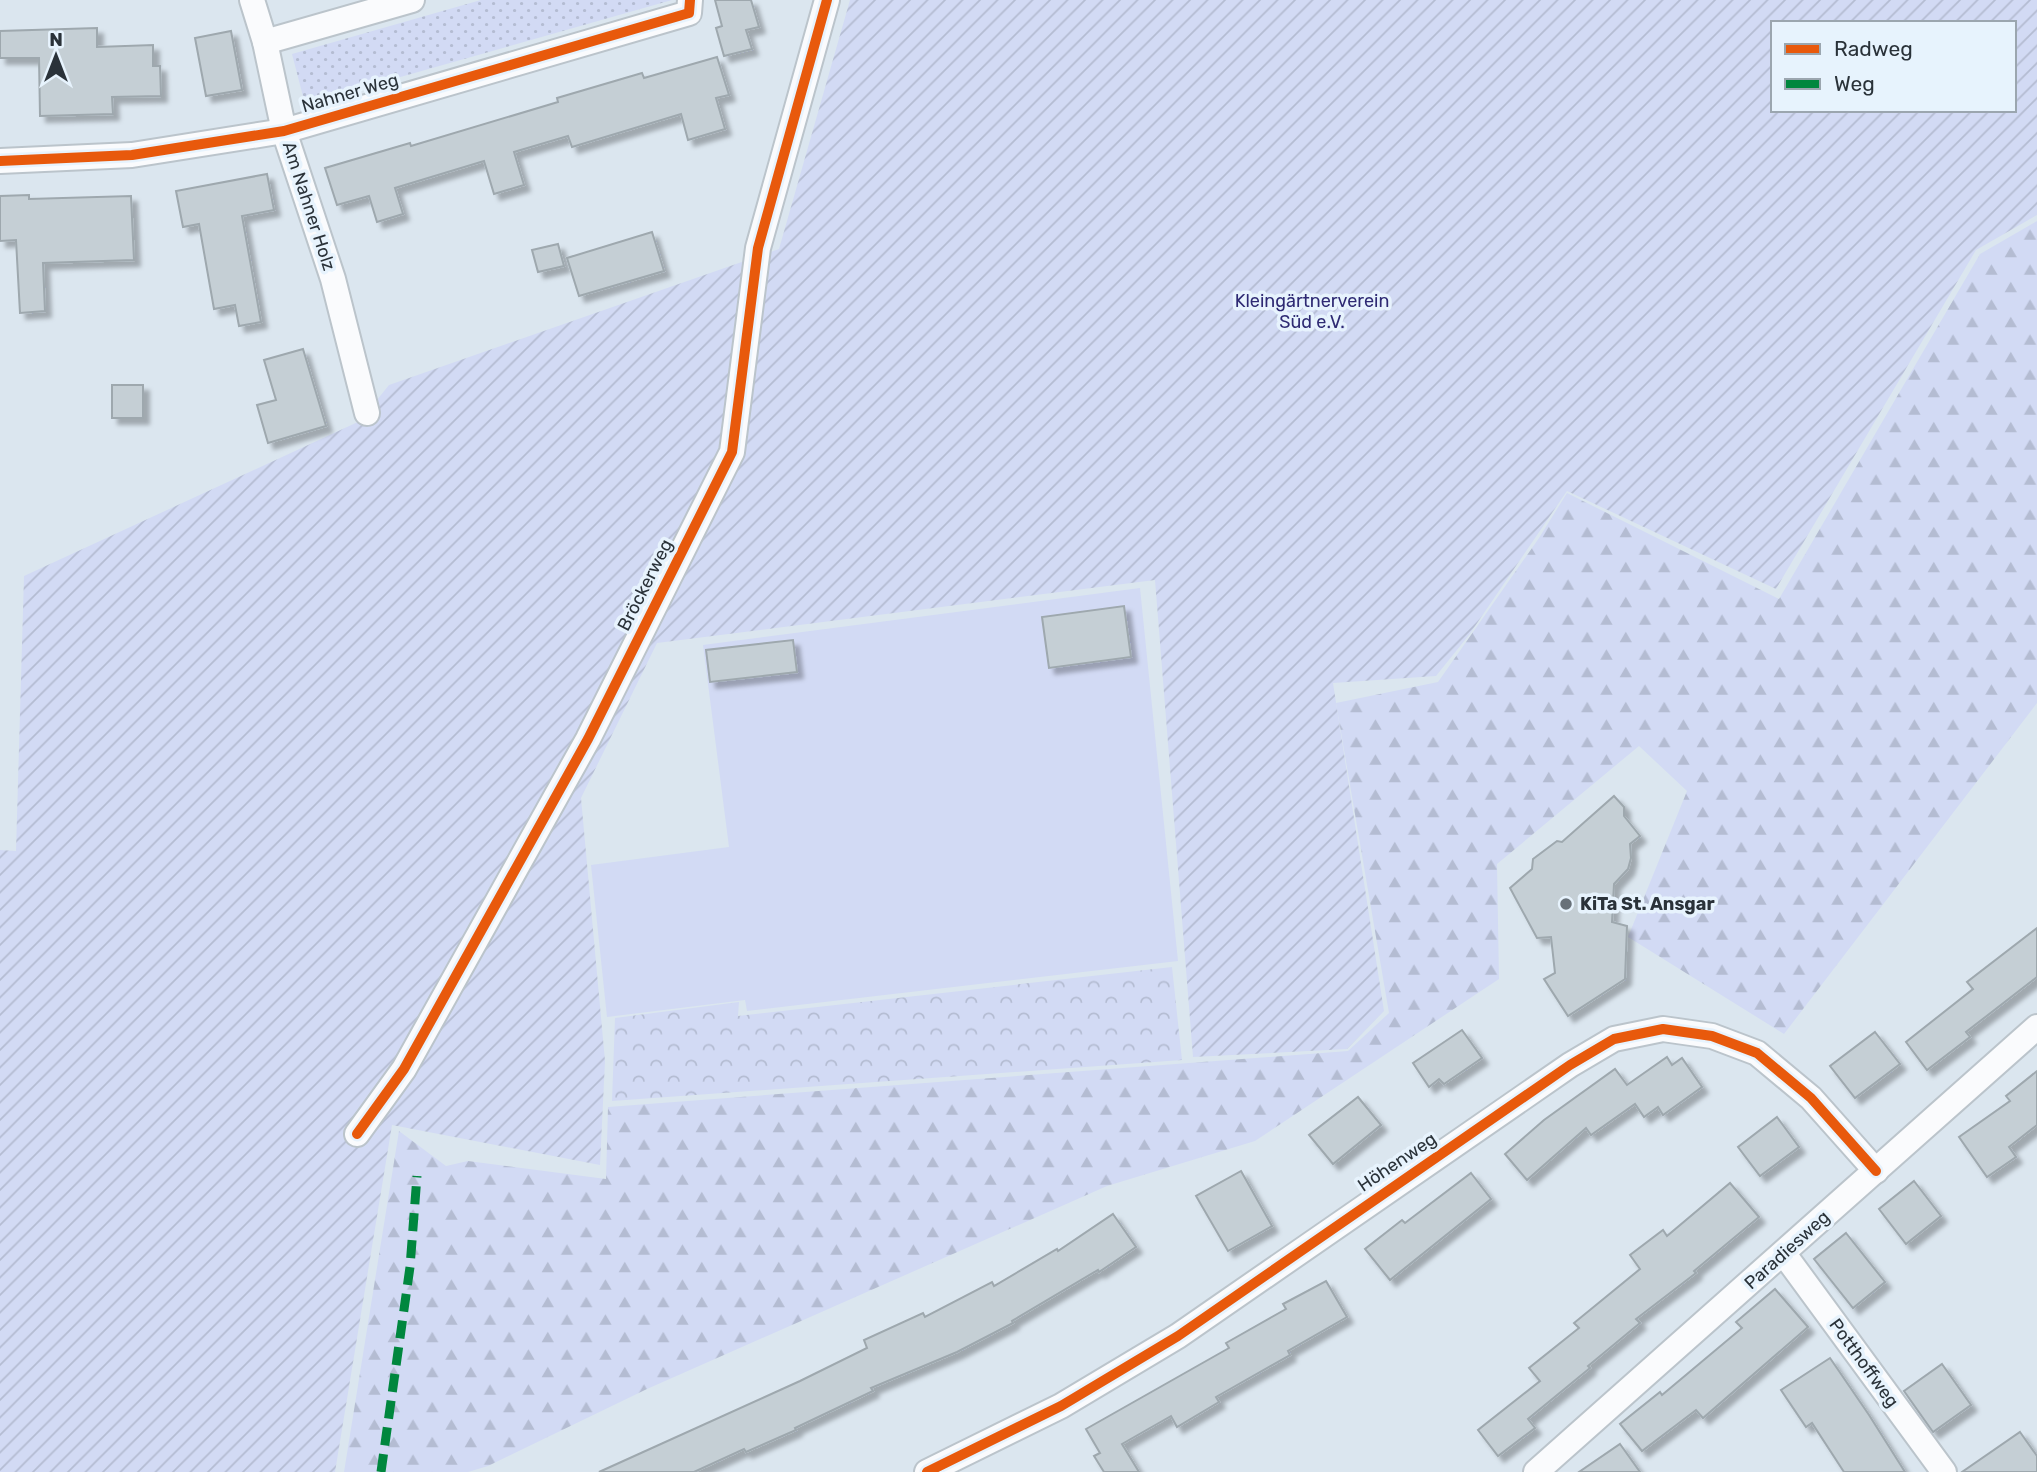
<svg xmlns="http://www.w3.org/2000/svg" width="2037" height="1472" viewBox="0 0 2037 1472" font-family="Rubik,sans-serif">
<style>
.grass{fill:url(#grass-dots)}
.forest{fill:url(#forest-firs)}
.park{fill:url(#park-crowns)}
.garden{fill:url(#garden-furrows);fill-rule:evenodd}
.pitch{fill:#d2daf4}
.building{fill:#c5cfd5;stroke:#9ea8ae;stroke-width:2;filter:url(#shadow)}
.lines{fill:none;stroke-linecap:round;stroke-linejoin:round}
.minor-casing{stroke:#bbc4cb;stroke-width:28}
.minor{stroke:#fafbfd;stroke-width:24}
.quiet{stroke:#00873e;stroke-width:9;stroke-dasharray:18 9;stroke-linecap:butt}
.cycleway-casing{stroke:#e7f3fd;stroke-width:15}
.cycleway{stroke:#e8590c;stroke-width:10}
.poi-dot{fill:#687179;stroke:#e7f3fd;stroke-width:2.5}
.labels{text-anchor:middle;stroke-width:7;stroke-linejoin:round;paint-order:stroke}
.street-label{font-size:18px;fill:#2a3239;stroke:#e7f3fd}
.park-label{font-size:18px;fill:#2e2a73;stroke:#e7f3fd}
.poi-label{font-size:18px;font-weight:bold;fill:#2a3239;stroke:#e7f3fd;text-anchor:start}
</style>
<defs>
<pattern id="grass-dots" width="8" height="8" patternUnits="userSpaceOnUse" patternTransform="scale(1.75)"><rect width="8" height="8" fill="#d2daf4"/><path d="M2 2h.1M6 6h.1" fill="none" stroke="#b4bcd2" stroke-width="1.8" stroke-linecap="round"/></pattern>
<pattern id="forest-firs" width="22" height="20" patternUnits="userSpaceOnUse" patternTransform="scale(1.75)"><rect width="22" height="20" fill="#d2daf4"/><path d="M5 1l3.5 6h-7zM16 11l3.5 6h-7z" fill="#b4bcd2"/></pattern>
<pattern id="park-crowns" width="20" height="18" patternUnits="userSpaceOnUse" patternTransform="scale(1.75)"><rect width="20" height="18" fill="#d2daf4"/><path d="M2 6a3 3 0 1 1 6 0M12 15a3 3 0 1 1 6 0" fill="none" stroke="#b4bcd2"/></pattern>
<pattern id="garden-furrows" width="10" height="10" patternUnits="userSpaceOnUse" patternTransform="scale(1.75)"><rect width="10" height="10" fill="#d2daf4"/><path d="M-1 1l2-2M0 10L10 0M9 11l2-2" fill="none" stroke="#b4bcd2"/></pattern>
<filter id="shadow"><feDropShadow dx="6" dy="6" stdDeviation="2" flood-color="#0004"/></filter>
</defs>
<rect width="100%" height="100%" fill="#dbe6ef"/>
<path class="grass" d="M 481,0 L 672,0 L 305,104 L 292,54 Z"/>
<path class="forest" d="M 2037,221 L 2037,703 L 1784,1034 L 1628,937 L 1687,791 L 1639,746 L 1497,864 L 1499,979 L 1255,1141 L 1107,1186 L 647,1389 L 488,1466 L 468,1472 L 344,1472 L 399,1131 L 446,1166 L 468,1161 L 606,1179 L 608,1107 L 1348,1051 L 1389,1013 L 1336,703 L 1438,682 L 1539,538 L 1567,493 L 1779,599 L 1980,254 Z"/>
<path class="park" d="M 1172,967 L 1182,1060 L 612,1101 L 615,1018 L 739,1002 L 738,1016 Z"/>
<path class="garden" d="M 850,0 L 2037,0 L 2037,215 L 1976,250 L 1776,589 L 1567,491 L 1469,635 L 1436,676 L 1333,683 L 1384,1011 L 1347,1049 L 1193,1057 L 1155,580 L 657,643 L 581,798 L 605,1061 L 600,1165 L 392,1125 L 335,1472 L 0,1472 L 0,850 L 16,851 L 24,576 L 360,421 L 389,385 L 779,249 ZM 1773,23 L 2014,23 L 2014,110 L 1773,110 Z"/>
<path class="pitch" d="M 1140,588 L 1178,961 L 747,1011 L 745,1000 L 607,1017 L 591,865 L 729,847 L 703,645 Z"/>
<g class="building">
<path d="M 715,0 L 751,0 L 759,27 L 746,30 L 752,49 L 724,56 L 716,28 L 722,26 Z"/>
<path d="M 97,28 L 97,47 L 153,45 L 153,66 L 160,66 L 161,96 L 112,97 L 113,114 L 40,116 L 39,58 L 0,58 L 0,31 Z"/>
<path d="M 231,31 L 242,90 L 206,96 L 195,38 Z"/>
<path d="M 717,57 L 729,95 L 716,98 L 725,129 L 688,140 L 681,114 L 572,147 L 568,136 L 514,152 L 524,185 L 494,194 L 484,161 L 395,188 L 403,214 L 377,222 L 369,196 L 337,205 L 325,168 L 410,143 L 411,146 L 558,102 L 557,98 L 642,73 L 644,78 Z"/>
<path d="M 267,174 L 274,210 L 242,216 L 261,322 L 239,326 L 235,305 L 214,309 L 199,224 L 183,227 L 176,191 Z"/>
<path d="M 29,195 L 29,199 L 131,196 L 134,260 L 43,263 L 45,311 L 20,313 L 16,240 L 0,241 L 0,196 Z"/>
<path d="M 652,232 L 664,271 L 579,296 L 567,258 Z"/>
<path d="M 558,244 L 564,266 L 538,272 L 532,250 Z"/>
<path d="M 303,349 L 326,426 L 268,443 L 257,405 L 276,400 L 264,360 Z"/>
<rect x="112" y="385" width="31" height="33"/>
<path d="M 1124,606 L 1131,657 L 1049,668 L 1042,617 Z"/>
<path d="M 793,640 L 797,672 L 710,682 L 706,650 Z"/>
<path d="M 1614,796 L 1624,807 L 1624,816 L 1640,836 L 1630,844 L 1631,858 L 1628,869 L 1614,884 L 1612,922 L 1627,926 L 1625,979 L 1568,1016 L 1544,979 L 1555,973 L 1551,937 L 1537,938 L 1510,888 L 1532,869 L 1533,859 L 1557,841 L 1562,842 Z"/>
<path d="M 2037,928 L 2037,977 L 1966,1032 L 1970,1037 L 1927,1070 L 1906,1042 L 1973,989 L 1967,982 Z"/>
<path d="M 1462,1030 L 1482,1058 L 1444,1084 L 1439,1079 L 1429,1087 L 1413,1063 Z"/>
<path d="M 1875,1032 L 1900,1064 L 1855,1098 L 1830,1066 Z"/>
<path d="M 1667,1057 L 1672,1065 L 1682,1058 L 1702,1087 L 1663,1115 L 1658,1107 L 1644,1117 L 1635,1104 L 1591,1135 L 1586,1128 L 1527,1180 L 1505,1154 L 1544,1120 L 1615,1069 L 1627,1085 Z"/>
<path d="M 2037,1071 L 2037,1125 L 2009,1147 L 2016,1157 L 1987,1177 L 1959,1137 L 2010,1101 L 2006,1096 Z"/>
<path d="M 1358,1097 L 1381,1125 L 1333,1164 L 1309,1135 Z"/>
<path d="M 1777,1117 L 1799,1147 L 1760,1176 L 1738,1147 Z"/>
<path d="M 1241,1171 L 1272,1226 L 1228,1251 L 1196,1196 Z"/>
<path d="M 1471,1173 L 1491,1199 L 1390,1280 L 1365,1249 L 1402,1220 L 1405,1223 Z"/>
<path d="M 1914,1181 L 1941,1216 L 1906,1244 L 1879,1209 Z"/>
<path d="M 1730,1183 L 1759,1217 L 1694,1271 L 1696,1273 L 1636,1319 L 1640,1323 L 1588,1366 L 1590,1368 L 1528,1419 L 1535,1428 L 1498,1456 L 1478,1430 L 1540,1381 L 1529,1368 L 1579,1328 L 1574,1323 L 1640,1269 L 1630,1255 L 1663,1230 L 1667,1236 Z"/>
<path d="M 1113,1214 L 1136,1247 L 1099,1272 L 1098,1270 L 1012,1321 L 1013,1323 L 957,1352 L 871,1388 L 873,1391 L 795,1428 L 796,1430 L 746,1452 L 744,1449 L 694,1472 L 599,1472 L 800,1381 L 867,1348 L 864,1340 L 923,1313 L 925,1317 L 992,1282 L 994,1286 L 1057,1249 L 1058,1251 Z"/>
<path d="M 1846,1233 L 1885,1282 L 1853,1308 L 1814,1259 Z"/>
<path d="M 1326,1281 L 1347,1317 L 1288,1351 L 1290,1355 L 1216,1397 L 1219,1402 L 1177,1427 L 1171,1416 L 1122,1444 L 1139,1472 L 1104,1472 L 1094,1456 L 1100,1453 L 1086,1429 L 1229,1348 L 1226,1343 L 1286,1309 L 1283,1304 Z"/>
<path d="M 1775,1289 L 1808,1327 L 1703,1418 L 1696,1410 L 1642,1451 L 1620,1424 L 1660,1392 L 1662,1395 L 1742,1328 L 1736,1322 Z"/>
<path d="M 1830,1358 L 1869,1415 L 1905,1472 L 1844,1472 L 1812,1423 L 1806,1427 L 1781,1390 Z"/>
<path d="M 1942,1364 L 1971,1405 L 1933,1432 L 1904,1391 Z"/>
<path d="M 2020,1432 L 2037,1456 L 2037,1472 L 1962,1472 Z"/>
<path d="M 1620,1444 L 1640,1472 L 1579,1472 Z"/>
</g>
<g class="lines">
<defs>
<g id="minor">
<path d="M 252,0 L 265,42 L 284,131 L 333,279 L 367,413"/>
<path d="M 265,42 L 412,0"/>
<path d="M 0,161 L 132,155 L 284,131 L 689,13 L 690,0"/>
<path d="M 357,1134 L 404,1069 L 588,739 L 732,452 L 758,248 L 827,0"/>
<path d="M 1784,1254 L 1944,1472"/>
<path d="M 927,1472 L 1061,1406 L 1178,1336 L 1570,1065 L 1614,1039 L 1663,1029 L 1712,1036 L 1757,1053 L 1811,1098 L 1876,1171"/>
<path d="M 1536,1472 L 2037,1027"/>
</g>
</defs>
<use href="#minor" class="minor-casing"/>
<use href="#minor" class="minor"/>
<path class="quiet" d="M 381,1472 L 410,1267 L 417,1176"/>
<defs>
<g id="cycleway">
<path d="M 0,161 L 132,155 L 284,131 L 689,13 L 690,0"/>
<path d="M 357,1134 L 404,1069 L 588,739 L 732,452 L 758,248 L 827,0"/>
<path d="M 927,1472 L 1061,1406 L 1178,1336 L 1570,1065 L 1614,1039 L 1663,1029 L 1712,1036 L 1757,1053 L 1811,1098 L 1876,1171"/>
</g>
</defs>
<use href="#cycleway" class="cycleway-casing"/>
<use href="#cycleway" class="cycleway"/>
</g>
<circle class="poi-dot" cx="1566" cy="904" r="7"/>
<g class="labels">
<g class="street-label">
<text transform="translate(350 93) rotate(-16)" y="6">Nahner Weg</text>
<text transform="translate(309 206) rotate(72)" y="6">Am Nahner Holz</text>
<text transform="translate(645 585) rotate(-63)" y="6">Bröckerweg</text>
<text transform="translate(1397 1162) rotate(-34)" y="6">Höhenweg</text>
<text transform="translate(1787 1250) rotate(-42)" y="6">Paradiesweg</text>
<text transform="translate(1864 1363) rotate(54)" y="6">Potthoffweg</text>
</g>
<g class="park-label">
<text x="1312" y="307">Kleingärtnerverein<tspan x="1312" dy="21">Süd e.V.</tspan></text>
</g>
<g class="poi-label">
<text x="1580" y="910">KiTa St. Ansgar</text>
</g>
</g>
<rect x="1771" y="21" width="245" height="91" fill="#e7f3fd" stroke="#9ba6af" stroke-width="2"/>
<rect x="1785" y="44" width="35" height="10" fill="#e8590c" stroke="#9ba6af" stroke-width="2"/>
<text x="1834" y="56" font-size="21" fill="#2a3239">Radweg</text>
<rect x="1785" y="79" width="35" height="10" fill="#00873e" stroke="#9ba6af" stroke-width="2"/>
<text x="1834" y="91" font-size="21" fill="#2a3239">Weg</text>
<g transform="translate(56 56)" stroke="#e7f3fd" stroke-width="5" paint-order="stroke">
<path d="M0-5L12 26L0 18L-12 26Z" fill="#2a3239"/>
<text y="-10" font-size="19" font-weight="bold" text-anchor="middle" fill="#2a3239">N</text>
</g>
</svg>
